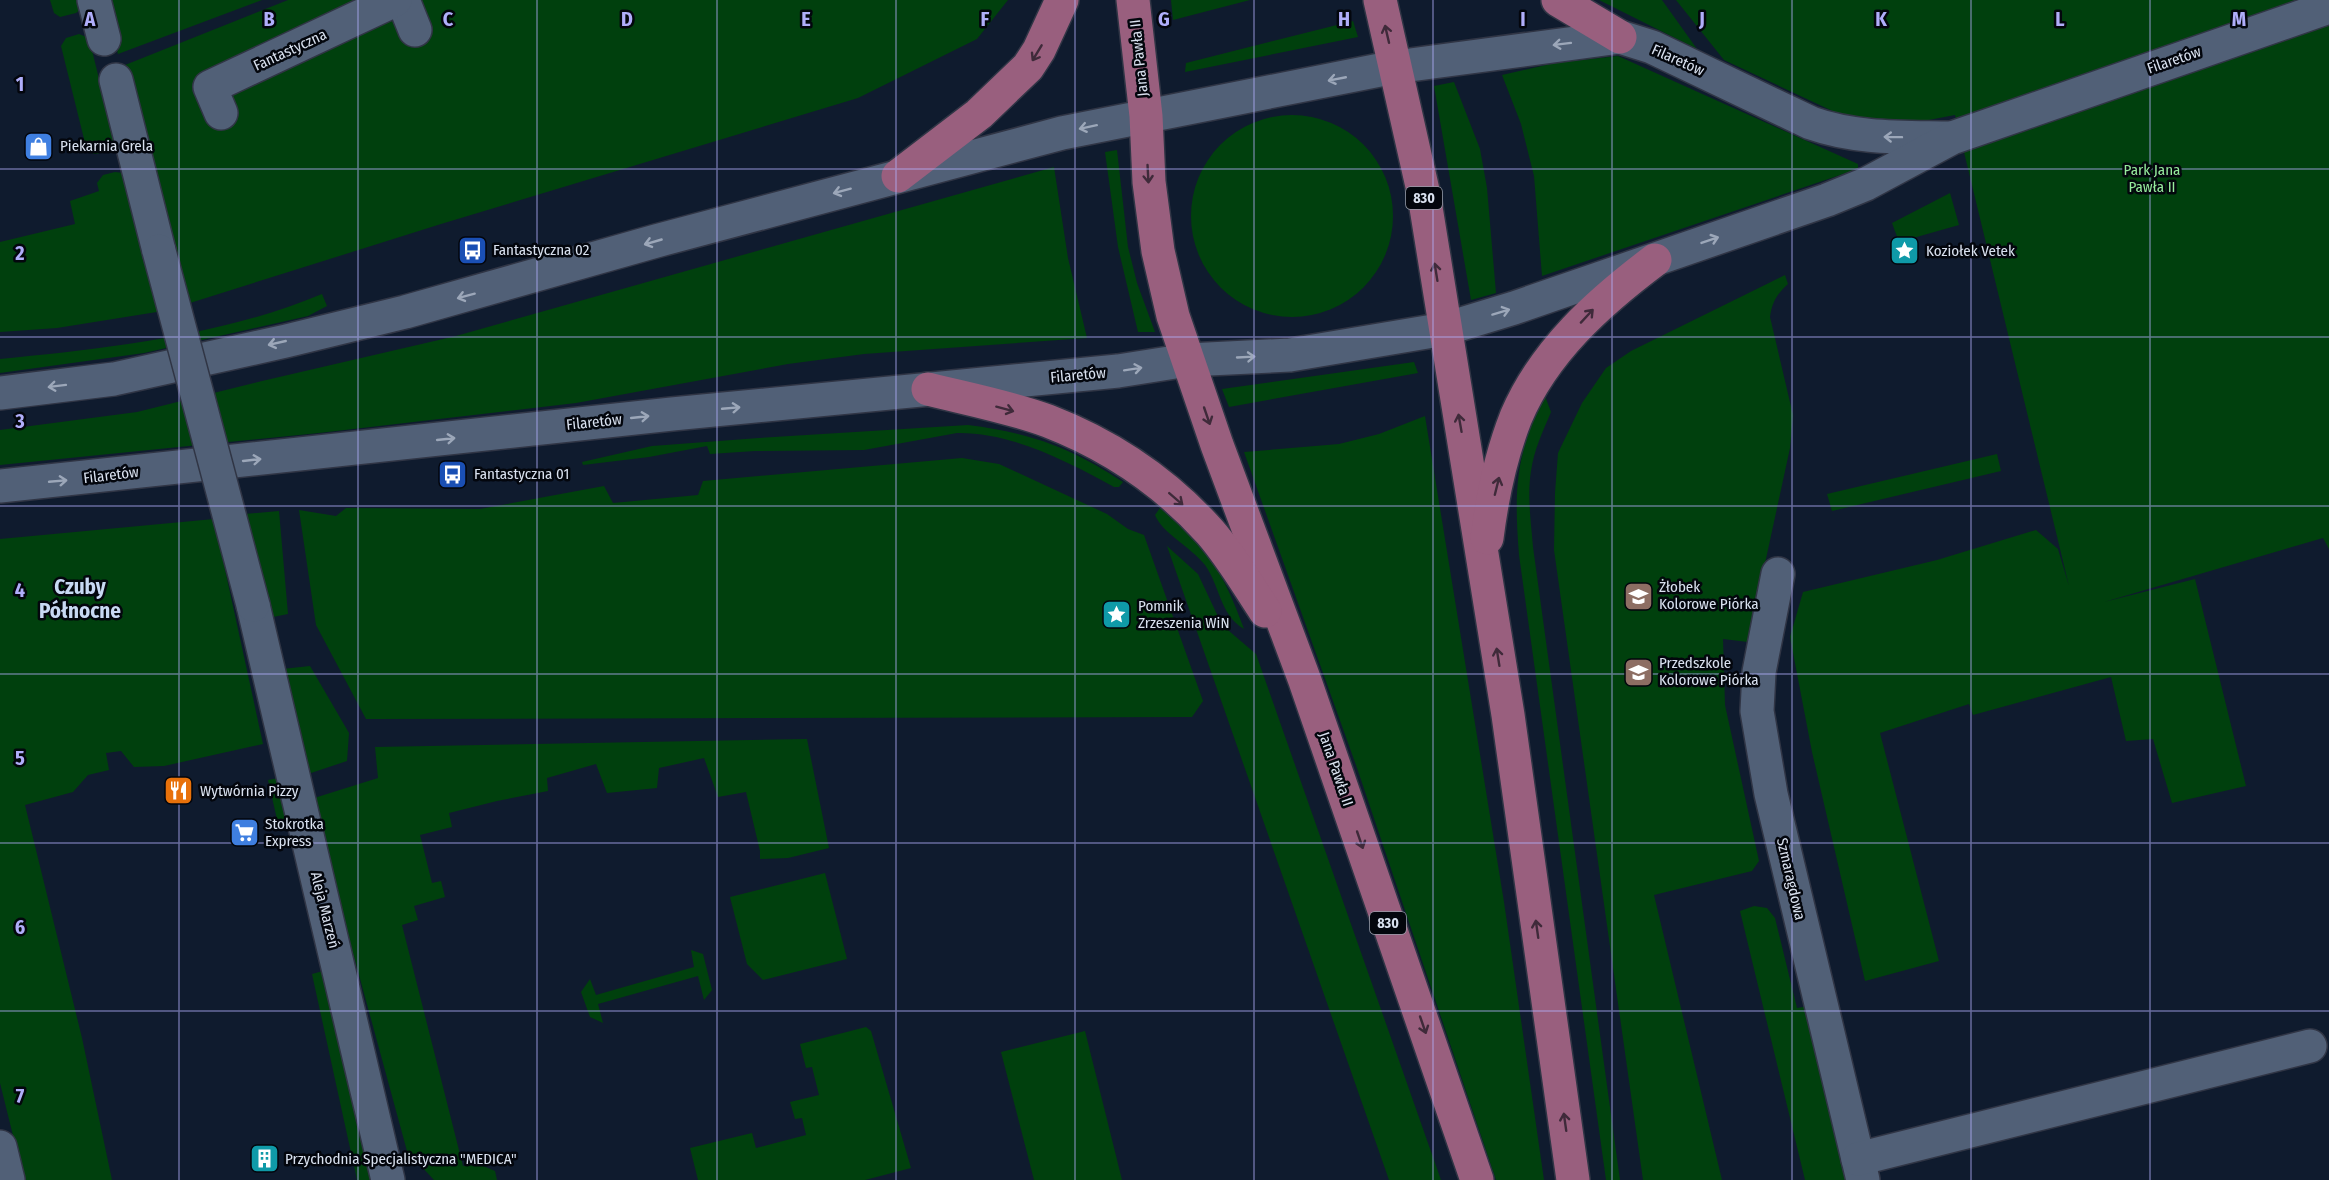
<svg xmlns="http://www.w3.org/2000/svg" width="2329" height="1180" viewBox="0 0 2329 1180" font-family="'Fira Sans Condensed',sans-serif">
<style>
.green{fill:#00400d}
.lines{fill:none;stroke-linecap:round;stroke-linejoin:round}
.street-casing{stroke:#303545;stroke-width:36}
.secondary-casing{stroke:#303545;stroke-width:36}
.primary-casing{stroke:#303545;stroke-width:36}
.street{stroke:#516077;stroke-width:33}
.secondary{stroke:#516077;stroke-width:33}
.primary{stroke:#995f7e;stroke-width:33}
.street-bridge-casing{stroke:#303545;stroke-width:36;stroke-linecap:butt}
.street-bridge{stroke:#516077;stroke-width:33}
.oneway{stroke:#3f2a3a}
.oneway2{stroke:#9ca7b9}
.grid{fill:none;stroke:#b0aefa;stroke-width:1.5;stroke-opacity:0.55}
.labels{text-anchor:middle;stroke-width:5;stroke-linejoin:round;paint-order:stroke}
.shield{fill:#03060d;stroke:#999fab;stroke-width:1.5}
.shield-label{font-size:14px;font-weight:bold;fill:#d9e1ef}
.street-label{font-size:15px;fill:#d9e1ef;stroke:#03060d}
.poi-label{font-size:15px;fill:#d9e1ef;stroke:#03060d;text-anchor:start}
.park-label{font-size:15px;fill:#96ec9d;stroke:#03060d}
.district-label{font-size:21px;font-weight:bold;fill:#c8d9f3;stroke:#03060d}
.grid-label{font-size:20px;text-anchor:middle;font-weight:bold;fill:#b0aefa;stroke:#03060d;stroke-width:5;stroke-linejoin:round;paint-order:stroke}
</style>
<rect width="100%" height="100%" fill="#0f1b2e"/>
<g class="green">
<path d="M 50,0 L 79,0 L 81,9 L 76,13 L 60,17 L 54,13 Z"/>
<path d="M 103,0 L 262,0 L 118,54 Z"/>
<path d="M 288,0 L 1008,0 L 977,39 L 858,98 L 441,224 L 190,303 L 125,65 Z"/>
<path d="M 1171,0 L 1250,0 L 1173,20 Z"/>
<path d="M 1599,0 L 1662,0 L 1697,49 Z"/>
<path d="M 1676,0 L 2329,0 L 2329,549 L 2323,538 L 2104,602 L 2195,579 L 2246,786 L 2172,803 L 2153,739 L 2126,741 L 2111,677 L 1973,715 L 1969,704 L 1880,733 L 1939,961 L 1865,981 L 1812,752 L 1790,637 L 1803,592 L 1937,560 L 2036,530 L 2058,549 L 2069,586 L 1955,115 L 1918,122 L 1887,123 L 1841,115 L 1724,60 Z"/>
<path d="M 1353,21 L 1358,37 L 1185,72 L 1186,63 Z"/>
<path d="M 79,34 L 89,38 L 115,144 L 111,151 L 95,154 L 87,151 L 61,46 L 66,38 Z"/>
<path d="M 1618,56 L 1858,164 L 1858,169 L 1542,276 L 1534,176 L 1521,124 L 1502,75 L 1555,63 Z"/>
<path d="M 1454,82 L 1480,149 L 1487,188 L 1496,293 L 1471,300 L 1434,86 Z"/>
<circle cx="1292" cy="216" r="101"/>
<path d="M 1117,150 L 1128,247 L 1137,283 L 1155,332 L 1138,332 L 1118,247 L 1105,152 Z"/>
<path d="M 1054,167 L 1068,258 L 1087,338 L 864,354 L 788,364 L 576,403 L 319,433 L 0,465 L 0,430 L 137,412 L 262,381 L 456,336 Z"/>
<path d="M 115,172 L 123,173 L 163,311 L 57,328 L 0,332 L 0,242 L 75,224 L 70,201 L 99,191 L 97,183 L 103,175 Z"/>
<path d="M 1950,193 L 1959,225 L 1899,242 L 1892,223 Z"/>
<path d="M 1785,275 L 1788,284 C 1777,294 1772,302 1770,317 L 1793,415 L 1790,448 L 1748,642 L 1723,639 L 1725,705 L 1759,861 L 1752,871 L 1654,895 L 1722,1180 L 1643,1180 L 1554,550 L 1555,493 L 1558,453 L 1582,403 L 1606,368 L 1631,351 Z"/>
<path d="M 322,294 L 327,306 L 308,316 L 144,353 L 0,373 L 0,359 C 105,349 225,335 322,294 Z"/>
<path d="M 1414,362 L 1418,373 L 1229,407 L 1222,389 Z"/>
<path d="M 1545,396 L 1551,412 C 1543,431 1534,450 1531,471 C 1527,496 1531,522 1533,547 L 1620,1180 L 1606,1180 L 1519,555 C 1514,491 1515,454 1545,396 Z"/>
<path d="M 1425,416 L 1504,902 L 1544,1180 L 1496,1180 L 1357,768 L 1244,452 L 1339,444 L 1379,434 Z"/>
<path d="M 968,425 C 1031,433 1070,447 1123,482 L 1119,487 L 1114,487 C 1067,461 1011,432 957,433 L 864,450 L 755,451 L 710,454 L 707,446 L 649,457 L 583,465 L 582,462 L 652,446 L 759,438 Z"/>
<path d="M 1997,454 L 2001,471 L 1832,511 L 1827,494 Z"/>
<path d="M 962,458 L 999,464 L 1107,514 L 1128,529 L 1144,535 L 1203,701 L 1192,717 L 366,719 L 316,625 L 299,510 L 336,516 L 346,508 L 480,509 L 604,486 L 613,503 L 698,495 L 703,481 Z"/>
<path d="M 1160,508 C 1208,548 1223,571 1244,629 C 1220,615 1220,586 1205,565 C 1191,547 1162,533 1155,515 Z"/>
<path d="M 279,511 L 288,614 L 273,617 L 244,514 Z"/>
<path d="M 214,519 L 263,744 L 164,766 L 134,767 L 121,751 L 106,753 L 109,770 L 88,775 L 73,792 L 25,805 L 82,1038 L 112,1180 L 24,1180 L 0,1083 L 0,539 Z"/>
<path d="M 1167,546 L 1198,574 L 1222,625 L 1256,654 L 1441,1180 L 1389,1180 Z"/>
<path d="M 310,666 L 349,733 L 347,761 L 308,774 L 282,669 Z"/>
<path d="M 807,739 L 829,848 L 788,858 L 760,859 L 760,851 L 746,792 L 718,797 L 704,758 L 659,768 L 657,788 L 607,793 L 596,764 L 547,778 L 548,791 L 497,801 L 449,813 L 452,827 L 420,835 L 432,883 L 441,881 L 445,897 L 414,906 L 418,920 L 402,925 L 463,1166 L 476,1163 L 495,1171 L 497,1180 L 434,1180 L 407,1151 L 311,799 L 378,778 L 375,747 Z"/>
<path d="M 283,777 L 295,824 L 279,828 L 268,780 Z"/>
<path d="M 825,873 L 847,959 L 763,980 L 747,964 L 730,897 Z"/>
<path d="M 1754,906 L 1767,908 L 1775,918 L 1797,1008 L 1808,1006 L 1851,1180 L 1805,1180 L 1740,911 Z"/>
<path d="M 691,950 L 703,954 L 712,990 L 704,1000 L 698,976 L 598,1004 L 603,1023 L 590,1017 L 581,992 L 590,979 L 596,995 L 694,967 Z"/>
<path d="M 327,970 L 373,1180 L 357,1180 L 312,974 Z"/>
<path d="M 866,1027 L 871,1031 L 911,1168 L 865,1180 L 698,1180 L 690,1148 L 752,1133 L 756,1148 L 806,1135 L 802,1118 L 795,1119 L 790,1102 L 819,1095 L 812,1067 L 806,1068 L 800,1044 Z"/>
<path d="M 1085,1031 L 1122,1180 L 1034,1180 L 1001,1052 Z"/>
</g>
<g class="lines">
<defs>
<g id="street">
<path d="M 94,0 L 104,39"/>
<path d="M 403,0 L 415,30"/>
<path d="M 116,80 L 159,251"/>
<path d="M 221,113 L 210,87 L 395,0"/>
<path d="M 1778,574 L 1759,672 L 1757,711 L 1771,794 L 1863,1180"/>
<path d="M 253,605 L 388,1180"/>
<path d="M 0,1147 L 8,1180"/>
<path d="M 1858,1159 L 2310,1046"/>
</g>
<g id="secondary">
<path d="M 0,393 L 114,379 L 286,341 L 405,312 L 656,241 L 1062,133 L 1395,67 L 1620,37 L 1652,47 L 1811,123 C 1856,139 1903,137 1950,138"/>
<path d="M 0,486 L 672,414 L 1118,371 L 1188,360 L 1290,355 L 1445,329 L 1514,308 L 1827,200 L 1866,184 L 1952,138 L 2329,7"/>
</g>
<g id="primary">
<path d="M 1133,0 L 1146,116 L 1149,182 L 1158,251 L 1173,316 L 1217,445 L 1305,681 L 1477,1180"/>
<path d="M 1380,0 L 1424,195 L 1508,715 L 1573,1180"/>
<path d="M 1558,0 L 1620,37"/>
<path d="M 898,176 L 979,114 L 1028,67 L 1039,50 L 1062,0"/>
<path d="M 928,389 C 968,399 1010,407 1048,421 C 1110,445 1166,483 1210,532 C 1231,556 1247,584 1265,611"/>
<path d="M 1487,538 C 1492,498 1501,455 1516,417 C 1544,351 1599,302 1655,260"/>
</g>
</defs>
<use href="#street" class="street-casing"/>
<use href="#secondary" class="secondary-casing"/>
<use href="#primary" class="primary-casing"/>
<use href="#street" class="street"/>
<use href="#secondary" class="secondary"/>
<use href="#primary" class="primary"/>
<defs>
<path id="street-bridge" d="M 159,251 L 253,605"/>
</defs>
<use href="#street-bridge" class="street-bridge-casing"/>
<use href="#street-bridge" class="street-bridge"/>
</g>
<defs><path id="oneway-shaft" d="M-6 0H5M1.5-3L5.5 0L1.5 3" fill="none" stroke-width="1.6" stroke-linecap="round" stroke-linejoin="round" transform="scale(1.5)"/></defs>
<g class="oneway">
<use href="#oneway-shaft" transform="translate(1387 34) rotate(-103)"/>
<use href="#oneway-shaft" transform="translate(1037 53) rotate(121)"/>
<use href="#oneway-shaft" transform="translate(1148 174) rotate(87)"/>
<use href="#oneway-shaft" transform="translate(1436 272) rotate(-99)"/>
<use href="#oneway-shaft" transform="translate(1587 316) rotate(-47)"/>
<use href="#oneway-shaft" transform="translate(1005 409) rotate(15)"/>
<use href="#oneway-shaft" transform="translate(1207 416) rotate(71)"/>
<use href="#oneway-shaft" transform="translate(1460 423) rotate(-100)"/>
<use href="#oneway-shaft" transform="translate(1497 486) rotate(-76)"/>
<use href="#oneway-shaft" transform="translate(1176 499) rotate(41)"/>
<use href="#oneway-shaft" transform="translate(1498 657) rotate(-99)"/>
<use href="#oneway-shaft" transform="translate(1360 840) rotate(71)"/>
<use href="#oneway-shaft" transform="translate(1537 929) rotate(-98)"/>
<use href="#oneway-shaft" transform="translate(1423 1025) rotate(71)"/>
<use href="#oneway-shaft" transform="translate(1565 1122) rotate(-98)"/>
</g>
<g class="oneway2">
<use href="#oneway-shaft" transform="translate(1562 44) rotate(173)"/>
<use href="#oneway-shaft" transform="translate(1337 79) rotate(169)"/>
<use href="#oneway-shaft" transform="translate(1088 127) rotate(168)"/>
<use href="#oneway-shaft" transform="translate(1893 137) rotate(-179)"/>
<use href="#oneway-shaft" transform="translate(842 191) rotate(165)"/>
<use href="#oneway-shaft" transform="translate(1710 240) rotate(-19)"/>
<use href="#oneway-shaft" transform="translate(653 242) rotate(164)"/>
<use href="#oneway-shaft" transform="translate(466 296) rotate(165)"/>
<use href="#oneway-shaft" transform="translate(1501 312) rotate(-17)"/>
<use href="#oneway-shaft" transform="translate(277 343) rotate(167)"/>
<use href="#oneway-shaft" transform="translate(1246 357) rotate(-3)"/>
<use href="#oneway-shaft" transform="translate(1133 369) rotate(-9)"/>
<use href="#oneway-shaft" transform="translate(57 386) rotate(173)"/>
<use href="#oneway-shaft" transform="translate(731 408) rotate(-5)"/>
<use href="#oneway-shaft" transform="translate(640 417) rotate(-6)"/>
<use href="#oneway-shaft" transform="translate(446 439) rotate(-6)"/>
<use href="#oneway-shaft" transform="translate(252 460) rotate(-6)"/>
<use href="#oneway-shaft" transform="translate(58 481) rotate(-5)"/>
</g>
<path class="grid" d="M 179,0 L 179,1180M 358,0 L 358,1180M 537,0 L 537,1180M 717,0 L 717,1180M 896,0 L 896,1180M 1075,0 L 1075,1180M 1254,0 L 1254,1180M 1433,0 L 1433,1180M 1612,0 L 1612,1180M 1792,0 L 1792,1180M 1971,0 L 1971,1180M 2150,0 L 2150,1180M 0,169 L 2329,169M 0,337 L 2329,337M 0,506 L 2329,506M 0,674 L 2329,674M 0,843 L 2329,843M 0,1011 L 2329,1011"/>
<defs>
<symbol id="shop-square" viewBox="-11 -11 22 22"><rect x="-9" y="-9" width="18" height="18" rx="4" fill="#3f7fe0" stroke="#03060d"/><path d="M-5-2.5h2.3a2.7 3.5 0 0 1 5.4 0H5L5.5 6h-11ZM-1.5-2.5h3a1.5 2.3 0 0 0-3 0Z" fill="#fff"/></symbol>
<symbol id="bus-square" viewBox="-11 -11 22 22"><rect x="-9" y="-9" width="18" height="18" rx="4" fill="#1a4fb4" stroke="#03060d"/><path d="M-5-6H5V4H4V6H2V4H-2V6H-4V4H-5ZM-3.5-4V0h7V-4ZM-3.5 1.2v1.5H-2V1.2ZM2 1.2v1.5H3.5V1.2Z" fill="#fff"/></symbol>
<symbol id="sight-square" viewBox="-11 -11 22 22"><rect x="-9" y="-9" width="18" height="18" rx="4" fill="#0f9aa8" stroke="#03060d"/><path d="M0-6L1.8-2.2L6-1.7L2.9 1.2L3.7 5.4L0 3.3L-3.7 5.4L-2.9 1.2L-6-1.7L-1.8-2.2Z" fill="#fff"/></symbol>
<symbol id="school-square" viewBox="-11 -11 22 22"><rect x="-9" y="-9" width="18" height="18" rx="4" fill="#8d6e63" stroke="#03060d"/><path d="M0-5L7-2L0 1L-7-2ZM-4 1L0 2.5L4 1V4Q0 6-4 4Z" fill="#fff"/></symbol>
<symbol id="restaurant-square" viewBox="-11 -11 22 22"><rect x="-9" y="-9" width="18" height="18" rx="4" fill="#e8710a" stroke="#03060d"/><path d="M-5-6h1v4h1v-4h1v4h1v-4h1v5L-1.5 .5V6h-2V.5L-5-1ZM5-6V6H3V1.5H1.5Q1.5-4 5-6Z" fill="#fff"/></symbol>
<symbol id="supermarket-square" viewBox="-11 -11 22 22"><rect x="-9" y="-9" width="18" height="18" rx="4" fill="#3f7fe0" stroke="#03060d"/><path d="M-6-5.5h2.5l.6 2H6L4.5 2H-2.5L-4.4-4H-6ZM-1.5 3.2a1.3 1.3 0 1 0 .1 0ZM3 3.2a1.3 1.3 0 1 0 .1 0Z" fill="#fff"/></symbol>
<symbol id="building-square" viewBox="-11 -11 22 22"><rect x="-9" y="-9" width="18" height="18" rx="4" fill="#0f9aa8" stroke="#03060d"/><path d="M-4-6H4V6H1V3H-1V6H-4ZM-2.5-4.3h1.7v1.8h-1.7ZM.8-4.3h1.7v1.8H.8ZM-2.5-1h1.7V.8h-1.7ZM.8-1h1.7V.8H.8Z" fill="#fff"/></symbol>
</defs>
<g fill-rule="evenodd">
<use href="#shop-square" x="22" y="130" width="33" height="33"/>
<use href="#bus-square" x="456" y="234" width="33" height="33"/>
<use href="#sight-square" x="1888" y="234" width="33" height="33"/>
<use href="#bus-square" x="436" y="458" width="33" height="33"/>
<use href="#school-square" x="1622" y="580" width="33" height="33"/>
<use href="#sight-square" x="1100" y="598" width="33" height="33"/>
<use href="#school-square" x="1622" y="656" width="33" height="33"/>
<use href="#restaurant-square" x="162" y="774" width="33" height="33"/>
<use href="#supermarket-square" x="228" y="816" width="33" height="33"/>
<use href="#building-square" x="248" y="1142" width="33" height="33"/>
</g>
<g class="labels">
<g class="shield">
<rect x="1406" y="187" width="36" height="22" rx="4.5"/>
<rect x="1370" y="912" width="36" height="22" rx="4.5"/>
</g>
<g class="shield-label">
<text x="1424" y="203">830</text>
<text x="1388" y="928">830</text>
</g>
<g class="street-label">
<text transform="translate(290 50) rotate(-25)" y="5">Fantastyczna</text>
<text transform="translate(1139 58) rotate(-96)" y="5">Jana Pawła II</text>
<text transform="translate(1678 60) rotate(24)" y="5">Filaretów</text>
<text transform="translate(2174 60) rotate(-19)" y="5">Filaretów</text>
<text transform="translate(1078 375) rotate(-5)" y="5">Filaretów</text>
<text transform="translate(594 422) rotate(-6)" y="5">Filaretów</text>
<text transform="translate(111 475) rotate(-7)" y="5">Filaretów</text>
<text transform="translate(1336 769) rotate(71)" y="5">Jana Pawła II</text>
<text transform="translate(1791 879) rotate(77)" y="5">Szmaragdowa</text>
<text transform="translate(325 910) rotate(76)" y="5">Aleja Marzeń</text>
</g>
<g class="poi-label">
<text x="60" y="151">Piekarnia Grela</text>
<text x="493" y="255">Fantastyczna 02</text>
<text x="1926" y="256">Koziołek Vetek</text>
<text x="474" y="479">Fantastyczna 01</text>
<text x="1659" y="592">Żłobek<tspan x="1659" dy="17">Kolorowe Piórka</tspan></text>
<text x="1138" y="611">Pomnik<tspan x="1138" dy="17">Zrzeszenia WiN</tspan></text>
<text x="1659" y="668">Przedszkole<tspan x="1659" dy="17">Kolorowe Piórka</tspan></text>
<text x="200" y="796">Wytwórnia Pizzy</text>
<text x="265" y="829">Stokrotka<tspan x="265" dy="17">Express</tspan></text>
<text x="285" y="1164">Przychodnia Specjalistyczna "MEDICA"</text>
</g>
<g class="park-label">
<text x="2152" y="175">Park Jana<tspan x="2152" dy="17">Pawła II</tspan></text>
</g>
<g class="district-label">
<text x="80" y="594">Czuby<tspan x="80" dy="24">Północne</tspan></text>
</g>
</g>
<g class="grid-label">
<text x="90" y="26">A</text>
<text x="269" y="26">B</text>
<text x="448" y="26">C</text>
<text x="627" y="26">D</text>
<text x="806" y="26">E</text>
<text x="985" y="26">F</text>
<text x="1164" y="26">G</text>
<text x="1344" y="26">H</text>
<text x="1523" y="26">I</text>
<text x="1702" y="26">J</text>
<text x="1881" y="26">K</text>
<text x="2060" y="26">L</text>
<text x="2239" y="26">M</text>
<text x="20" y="91">1</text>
<text x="20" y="260">2</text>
<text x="20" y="428">3</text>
<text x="20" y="597">4</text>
<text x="20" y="765">5</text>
<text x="20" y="934">6</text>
<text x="20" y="1103">7</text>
</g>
</svg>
